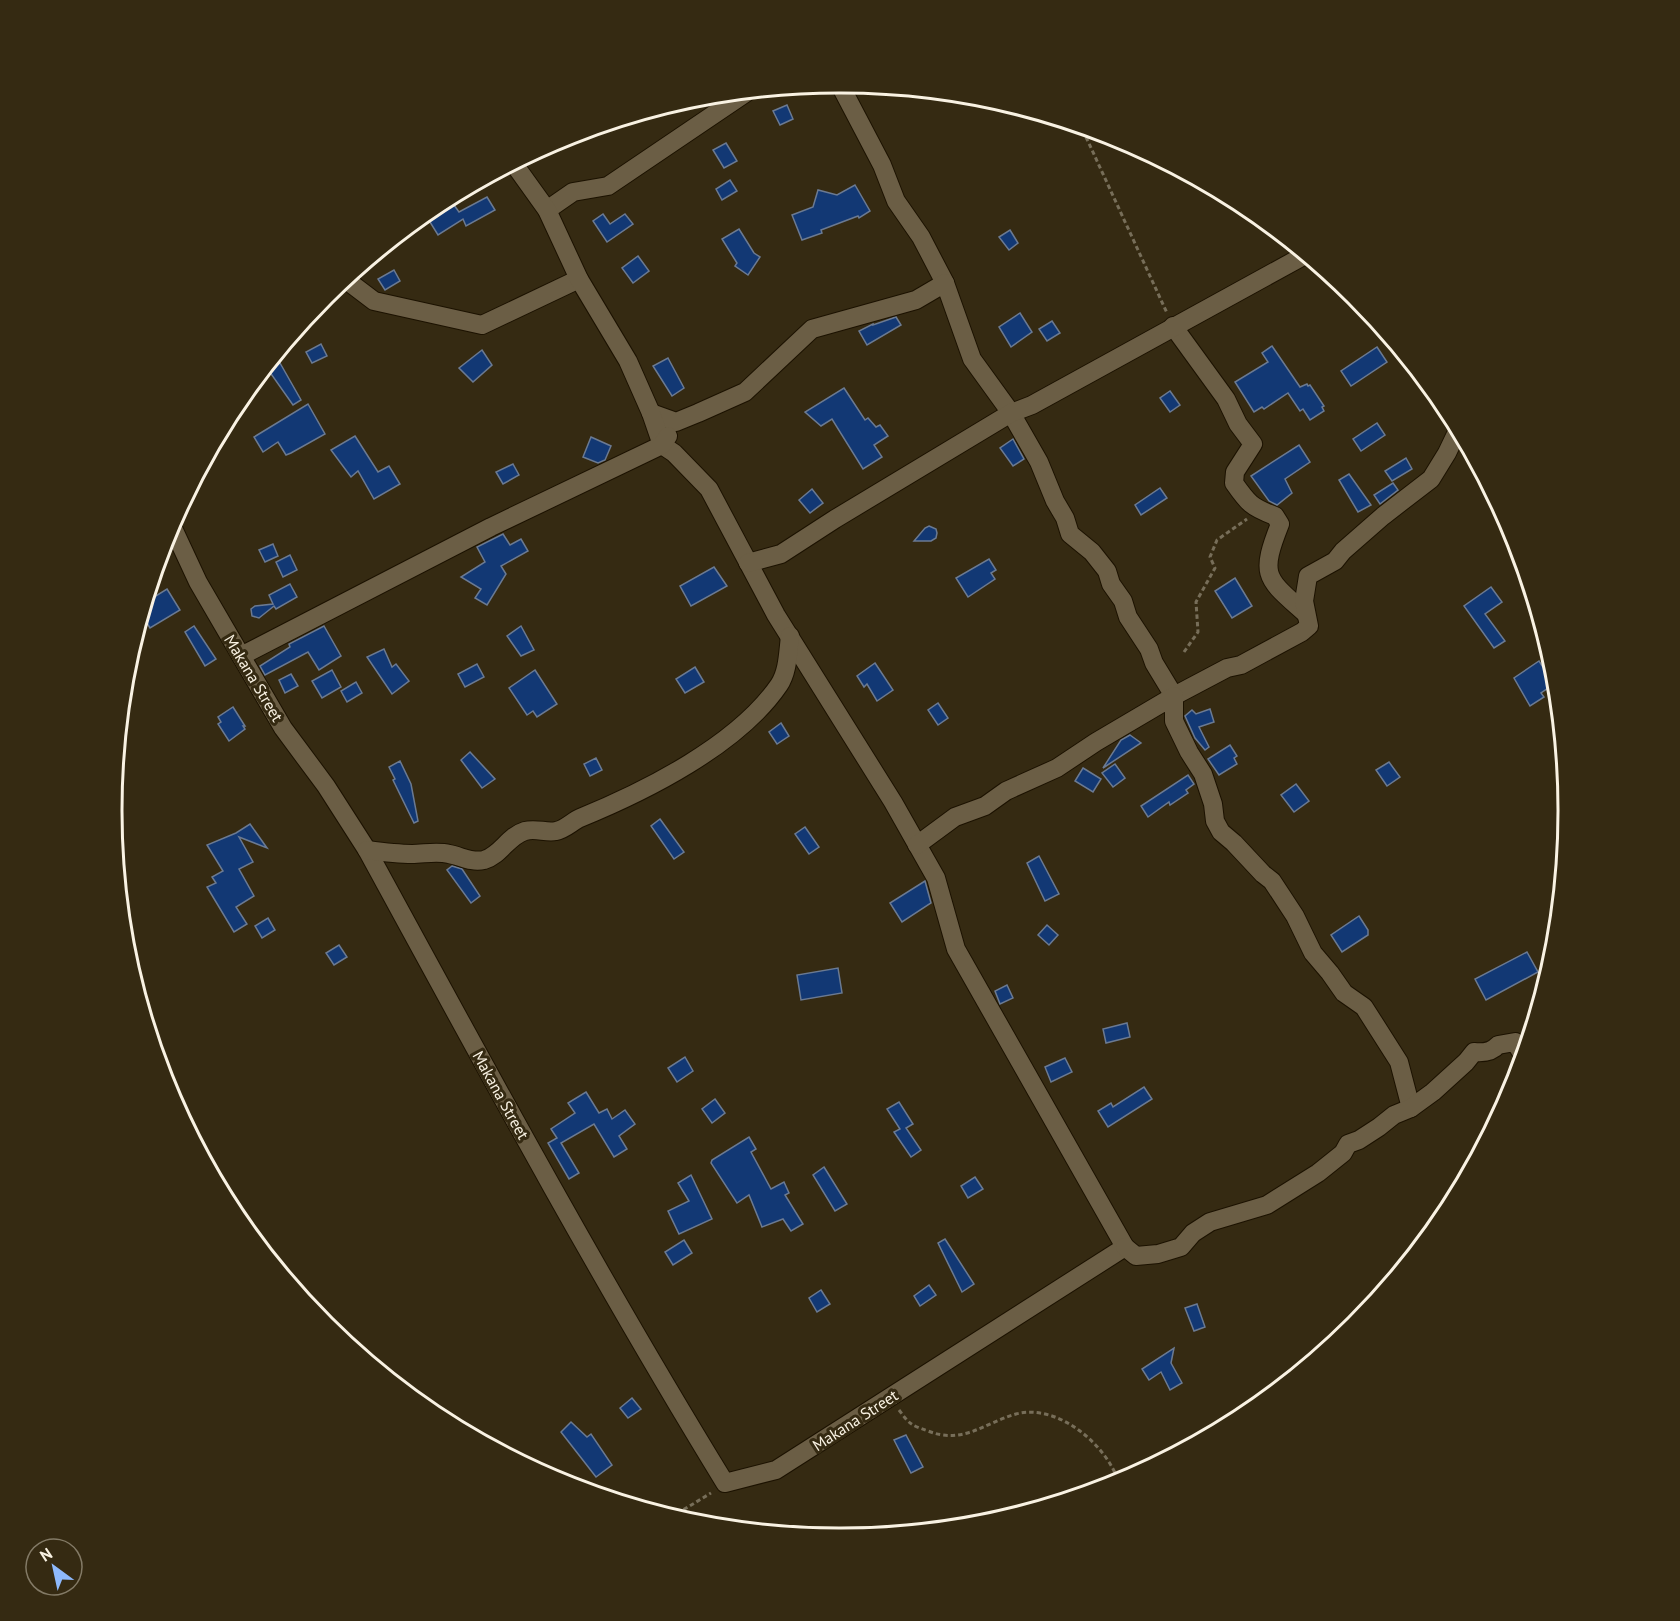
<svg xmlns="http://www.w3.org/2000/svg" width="1680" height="1621" viewBox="0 0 1680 1621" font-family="'PT Sans',sans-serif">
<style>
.building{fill:#123874;stroke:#6b7a92;stroke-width:1.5}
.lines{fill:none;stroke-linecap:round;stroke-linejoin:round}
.minor-casing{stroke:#1c1200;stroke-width:20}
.path{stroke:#776e59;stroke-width:3;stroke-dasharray:4.5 3;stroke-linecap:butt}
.minor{stroke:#6b5e45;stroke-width:18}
.labels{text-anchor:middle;stroke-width:6;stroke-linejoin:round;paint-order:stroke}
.street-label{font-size:16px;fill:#f9f2e3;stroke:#352a12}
.rim{fill:none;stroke:#f9f2e3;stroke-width:3}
</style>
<rect width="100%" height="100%" fill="#352a12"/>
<g class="building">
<path d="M 787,105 L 793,119 L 780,125 L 773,111 Z"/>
<path d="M 726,143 L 737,161 L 724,168 L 713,150 Z"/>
<path d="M 730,180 L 737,191 L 722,200 L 716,189 Z"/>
<path d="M 855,185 L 870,211 L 859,218 L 858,216 L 821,230 L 822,233 L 802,240 L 792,215 L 813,207 L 818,190 L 837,195 Z"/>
<path d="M 487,197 L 495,210 L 466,226 L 463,219 L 438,235 L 425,214 L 449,198 L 459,212 Z"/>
<path d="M 603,214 L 610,224 L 625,214 L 633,224 L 607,242 L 593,221 Z"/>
<path d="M 739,229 L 754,253 L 760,257 L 748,275 L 735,266 L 737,263 L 722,239 Z"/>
<path d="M 1010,230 L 1018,243 L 1009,250 L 999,237 Z"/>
<path d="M 638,256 L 649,271 L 633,283 L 622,268 Z"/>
<path d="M 394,270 L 400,281 L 385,290 L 378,279 Z"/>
<path d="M 1020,313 L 1032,332 L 1011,347 L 999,327 Z"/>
<path d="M 896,317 L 901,325 L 867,345 L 859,331 L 873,324 L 873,325 Z"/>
<path d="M 1052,321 L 1060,333 L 1047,341 L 1039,329 Z"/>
<path d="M 321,344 L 327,356 L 312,363 L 306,352 Z"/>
<path d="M 1272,346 L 1300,387 L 1307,384 L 1308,386 L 1310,385 L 1324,406 L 1322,407 L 1324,411 L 1310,420 L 1303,409 L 1300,411 L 1288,393 L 1264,409 L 1262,407 L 1254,412 L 1235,382 L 1268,362 L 1262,353 Z"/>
<path d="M 1377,347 L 1387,362 L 1351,386 L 1341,371 Z"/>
<path d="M 482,350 L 492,365 L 473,382 L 459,368 Z"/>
<path d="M 668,358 L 684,388 L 672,396 L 653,366 Z"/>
<path d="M 280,363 L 301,400 L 293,405 L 269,371 Z"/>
<path d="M 844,388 L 865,420 L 868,418 L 876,427 L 880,425 L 888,436 L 874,445 L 882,457 L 863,469 L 832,419 L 821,426 L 805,412 Z"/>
<path d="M 1170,391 L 1180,405 L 1170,412 L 1160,398 Z"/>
<path d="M 308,404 L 325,434 L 291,453 L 286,455 L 278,442 L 263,452 L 254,437 Z"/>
<path d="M 1377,423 L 1385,435 L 1361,451 L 1353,439 Z"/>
<path d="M 355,436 L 378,472 L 389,466 L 400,484 L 374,499 L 358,471 L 351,477 L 331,450 Z"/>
<path d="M 591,437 L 611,446 L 605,460 L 598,463 L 583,457 Z"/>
<path d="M 1013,439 L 1024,459 L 1013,466 L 1000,448 Z"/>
<path d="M 1299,445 L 1310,462 L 1285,479 L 1292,493 L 1277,505 L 1269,501 L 1251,476 Z"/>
<path d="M 1406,458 L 1412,469 L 1392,481 L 1385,471 Z"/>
<path d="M 513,464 L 519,475 L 503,484 L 496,472 Z"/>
<path d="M 1349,474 L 1371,505 L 1358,512 L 1339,480 Z"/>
<path d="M 1393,483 L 1398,490 L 1380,504 L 1374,495 Z"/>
<path d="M 1160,488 L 1167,498 L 1141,515 L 1135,505 Z"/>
<path d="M 812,489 L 823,503 L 810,513 L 799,500 Z"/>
<path d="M 929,526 L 936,529 L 937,533 L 936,538 L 931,541 L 914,541 L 925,528 Z"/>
<path d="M 503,534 L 510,545 L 521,539 L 528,551 L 501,566 L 506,574 L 487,605 L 475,598 L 481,589 L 461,577 L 485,562 L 477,547 Z"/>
<path d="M 273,544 L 278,556 L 265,562 L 259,550 Z"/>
<path d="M 290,555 L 297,570 L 283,577 L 276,562 Z"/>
<path d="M 989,559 L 996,570 L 991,573 L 995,579 L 968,597 L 956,578 Z"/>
<path d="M 714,567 L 727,586 L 691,606 L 680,586 Z"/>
<path d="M 1235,578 L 1252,606 L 1232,618 L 1215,591 Z"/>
<path d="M 290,584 L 297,597 L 276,609 L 274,606 L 259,618 L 252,616 L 251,609 L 255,606 L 273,604 L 269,595 Z"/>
<path d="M 1491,587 L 1502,602 L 1485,614 L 1505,641 L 1494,648 L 1464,606 Z"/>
<path d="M 167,589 L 180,610 L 150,628 L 142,615 L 146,602 Z"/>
<path d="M 194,626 L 216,659 L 205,666 L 185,632 Z"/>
<path d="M 324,626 L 341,656 L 319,670 L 308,652 L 265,675 L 260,666 L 290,647 L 289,644 Z"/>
<path d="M 521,626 L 534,650 L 521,656 L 507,636 Z"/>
<path d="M 384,649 L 392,667 L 396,664 L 409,681 L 392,694 L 367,657 Z"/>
<path d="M 1539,661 L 1554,684 L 1541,693 L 1544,697 L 1530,706 L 1514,678 Z"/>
<path d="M 875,663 L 893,690 L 877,701 L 867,684 L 864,687 L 857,676 Z"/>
<path d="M 477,664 L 484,677 L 465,687 L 458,674 Z"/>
<path d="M 695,667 L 704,682 L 685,693 L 676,679 Z"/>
<path d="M 332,670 L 341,687 L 322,698 L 312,681 Z"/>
<path d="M 535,670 L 557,704 L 537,717 L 533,711 L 527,715 L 509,688 Z"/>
<path d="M 291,674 L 298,686 L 285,693 L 279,680 Z"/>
<path d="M 356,682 L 362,693 L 347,702 L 341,691 Z"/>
<path d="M 938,703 L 948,718 L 938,725 L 928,710 Z"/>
<path d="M 233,707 L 245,726 L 243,726 L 245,729 L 229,741 L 218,724 L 221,722 L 218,717 Z"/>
<path d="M 1210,709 L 1214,722 L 1199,727 L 1209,747 L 1205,750 L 1195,738 L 1185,716 L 1192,710 L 1196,714 Z"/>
<path d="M 781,723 L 789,736 L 777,744 L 769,732 Z"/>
<path d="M 1130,735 L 1141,743 L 1103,768 L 1121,740 Z"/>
<path d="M 1230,745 L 1237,756 L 1234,758 L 1237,764 L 1219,775 L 1208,759 Z"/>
<path d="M 470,752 L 495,779 L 482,788 L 461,760 Z"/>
<path d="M 596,758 L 602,770 L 590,776 L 584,764 Z"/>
<path d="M 400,761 L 411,784 L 418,821 L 414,823 L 393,780 L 395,779 L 389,767 Z"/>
<path d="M 1389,762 L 1400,777 L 1387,786 L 1376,770 Z"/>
<path d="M 1115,764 L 1125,778 L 1113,787 L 1102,773 Z"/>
<path d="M 1083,768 L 1101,779 L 1093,792 L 1075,781 Z"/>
<path d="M 1188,775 L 1194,784 L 1186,790 L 1188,793 L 1170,805 L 1169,802 L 1148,817 L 1141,806 Z"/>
<path d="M 1296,784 L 1309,801 L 1294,812 L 1281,795 Z"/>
<path d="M 660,819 L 684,852 L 674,859 L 651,826 Z"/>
<path d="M 250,824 L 267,848 L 239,837 L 253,862 L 239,869 L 254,896 L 236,907 L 247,924 L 234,932 L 207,887 L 216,883 L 212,877 L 223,871 L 207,845 L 236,833 Z"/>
<path d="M 805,827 L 819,847 L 809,854 L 795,834 Z"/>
<path d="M 1039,856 L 1059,894 L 1045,901 L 1027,863 Z"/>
<path d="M 452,866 L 462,869 L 480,896 L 471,903 L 447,870 Z"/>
<path d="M 925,881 L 931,903 L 902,922 L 890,903 Z"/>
<path d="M 1359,916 L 1368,930 L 1368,935 L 1342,952 L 1331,935 Z"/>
<path d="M 268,918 L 275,930 L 262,938 L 255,926 Z"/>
<path d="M 1047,925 L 1058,935 L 1049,945 L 1038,935 Z"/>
<path d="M 339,945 L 347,957 L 334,965 L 326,953 Z"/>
<path d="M 1527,952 L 1538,972 L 1486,1000 L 1475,979 Z"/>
<path d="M 838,968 L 842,993 L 801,1000 L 797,975 Z"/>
<path d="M 1007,985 L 1013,998 L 1000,1004 L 995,991 Z"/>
<path d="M 1127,1023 L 1130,1037 L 1106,1043 L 1103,1029 Z"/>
<path d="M 685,1057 L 693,1071 L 677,1082 L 668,1068 Z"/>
<path d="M 1065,1058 L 1072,1072 L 1051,1082 L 1045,1067 Z"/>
<path d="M 1144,1087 L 1152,1099 L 1108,1127 L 1098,1111 L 1111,1103 L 1113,1107 Z"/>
<path d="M 586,1092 L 599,1113 L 607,1109 L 612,1119 L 625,1110 L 635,1124 L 619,1136 L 627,1149 L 614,1157 L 594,1124 L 561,1143 L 579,1173 L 569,1179 L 548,1143 L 557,1138 L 551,1129 L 575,1113 L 568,1103 Z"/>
<path d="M 715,1099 L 725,1113 L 712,1123 L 702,1109 Z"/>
<path d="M 899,1102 L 913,1124 L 906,1128 L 921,1150 L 911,1157 L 894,1132 L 900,1129 L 887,1109 Z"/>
<path d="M 749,1137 L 756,1149 L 751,1152 L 771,1189 L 784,1182 L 789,1193 L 785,1195 L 803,1224 L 791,1231 L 783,1219 L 762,1227 L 749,1195 L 737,1203 L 711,1163 L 712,1160 Z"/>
<path d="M 824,1167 L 847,1204 L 835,1211 L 813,1175 Z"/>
<path d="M 691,1175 L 712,1219 L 679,1234 L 668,1211 L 689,1201 L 678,1183 Z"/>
<path d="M 975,1177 L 983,1189 L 968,1198 L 961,1186 Z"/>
<path d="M 945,1239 L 974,1284 L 962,1292 L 938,1243 Z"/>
<path d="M 684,1240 L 692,1253 L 673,1265 L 665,1252 Z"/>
<path d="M 929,1285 L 936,1295 L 920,1306 L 914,1296 Z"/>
<path d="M 821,1290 L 830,1304 L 817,1312 L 809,1298 Z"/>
<path d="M 1197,1304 L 1205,1327 L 1194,1331 L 1185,1308 Z"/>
<path d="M 1174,1348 L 1171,1363 L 1182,1383 L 1170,1390 L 1161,1372 L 1149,1380 L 1142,1369 Z"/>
<path d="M 632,1398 L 641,1409 L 628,1418 L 620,1408 Z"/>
<path d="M 571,1422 L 587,1437 L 591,1434 L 612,1465 L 596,1477 L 561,1432 Z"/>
<path d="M 906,1435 L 923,1467 L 911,1473 L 894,1440 Z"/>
</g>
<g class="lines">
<defs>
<g id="minor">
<path d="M 839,83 L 882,165 L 896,201 L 921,237 L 945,283"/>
<path d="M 547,210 L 573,192 L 608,186 L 747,92"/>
<path d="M 345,279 L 374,301 L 482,325 L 579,279"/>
<path d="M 1173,326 L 1226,399 L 1238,424 L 1253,444 L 1235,472 L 1234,483 C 1248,503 1251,507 1275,516 L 1280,524 C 1259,577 1266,578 1306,614"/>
<path d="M 651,413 L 676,422 L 698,413 L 745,392 L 812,329 L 916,300 L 945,283 L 972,359 L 1011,413 L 1039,462 L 1055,501 L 1065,518 L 1070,534 L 1092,552 L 1107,571 L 1111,584 L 1123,601 L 1128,617 L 1149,649 L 1154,663 L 1174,696 L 1227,668 L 1241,665 L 1302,632 L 1309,626 L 1304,601 L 1308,576 L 1335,561 L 1343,551 L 1383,516 L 1431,479 L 1447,453 L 1458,430"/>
<path d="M 171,524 L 198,582 L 283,728 L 326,786 L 367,850 C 483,1063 598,1276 725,1483 L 776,1470 L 1125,1247 L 956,949 L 936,878 L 893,802 L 776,615 L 709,489 L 674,453 L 662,445 L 651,413 L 628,361 L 579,279 L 547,210 L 514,164"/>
<path d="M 748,563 L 781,554 L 835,519 L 1011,413 L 1032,405 L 1305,255"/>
<path d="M 241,656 L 491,527 L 662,445 L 668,436"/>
<path d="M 917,845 L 955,817 L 985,806 L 1006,791 L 1057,768 L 1096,742 L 1174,696 L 1174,721 L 1189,752 L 1203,774 L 1213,804 L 1215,821 L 1221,832 L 1234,843 L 1263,874 L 1272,881 L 1295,916 L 1313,953 L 1330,973 L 1344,993 L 1364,1007 L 1399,1062 L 1411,1108"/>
<path d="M 367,850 C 382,852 397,854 412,854 C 424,854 437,851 449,854 C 461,856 471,863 484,860 C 501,855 508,836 525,831 C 536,828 546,833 556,831 C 564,830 573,821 580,818 C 646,791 738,745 779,685 C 788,672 788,652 790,636"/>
<path d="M 1125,1247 L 1136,1256 L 1158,1254 L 1181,1247 L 1193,1233 L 1210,1222 L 1267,1205 L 1318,1173 L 1343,1153 L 1348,1144 L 1359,1140 L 1379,1127 L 1394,1115 L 1411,1108 L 1433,1092 L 1466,1062 L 1474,1052 C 1483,1053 1492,1052 1498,1045 L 1515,1042 L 1523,1055"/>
</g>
</defs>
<use href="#minor" class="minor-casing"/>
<g class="path">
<path d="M 1077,125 L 1086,137 L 1167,313"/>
<path d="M 1184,652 L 1198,632 L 1196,602 L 1215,568 L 1210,557 L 1217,540 L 1247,519"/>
<path d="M 899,1410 C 910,1425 911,1425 928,1431 C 963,1445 984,1423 1016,1414 C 1058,1403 1107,1445 1119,1483"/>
<path d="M 670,1516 L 683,1510 L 711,1493"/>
</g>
<use href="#minor" class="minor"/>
</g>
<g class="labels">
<g class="street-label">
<text transform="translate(254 678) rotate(59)" y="6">Makana Street</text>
<text transform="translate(501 1095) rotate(61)" y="6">Makana Street</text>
<text transform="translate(855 1420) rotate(-33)" y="6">Makana Street</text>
</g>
</g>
<path d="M0 0H1680V1621H0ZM839 93H841A717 717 0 0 1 1558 810V811A717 717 0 0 1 841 1528H839A717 717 0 0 1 122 811V810A717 717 0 0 1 839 93Z" fill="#352a12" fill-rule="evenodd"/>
<path class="rim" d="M839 93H841A717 717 0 0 1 1558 810V811A717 717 0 0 1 841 1528H839A717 717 0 0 1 122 811V810A717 717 0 0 1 839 93Z"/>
<g transform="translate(54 1567) rotate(327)"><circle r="28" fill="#352a12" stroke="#837a66" stroke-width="1.5"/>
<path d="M0-4.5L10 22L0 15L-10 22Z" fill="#8eb9fc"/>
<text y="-9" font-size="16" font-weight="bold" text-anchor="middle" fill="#f9f2e3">N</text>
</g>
</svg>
